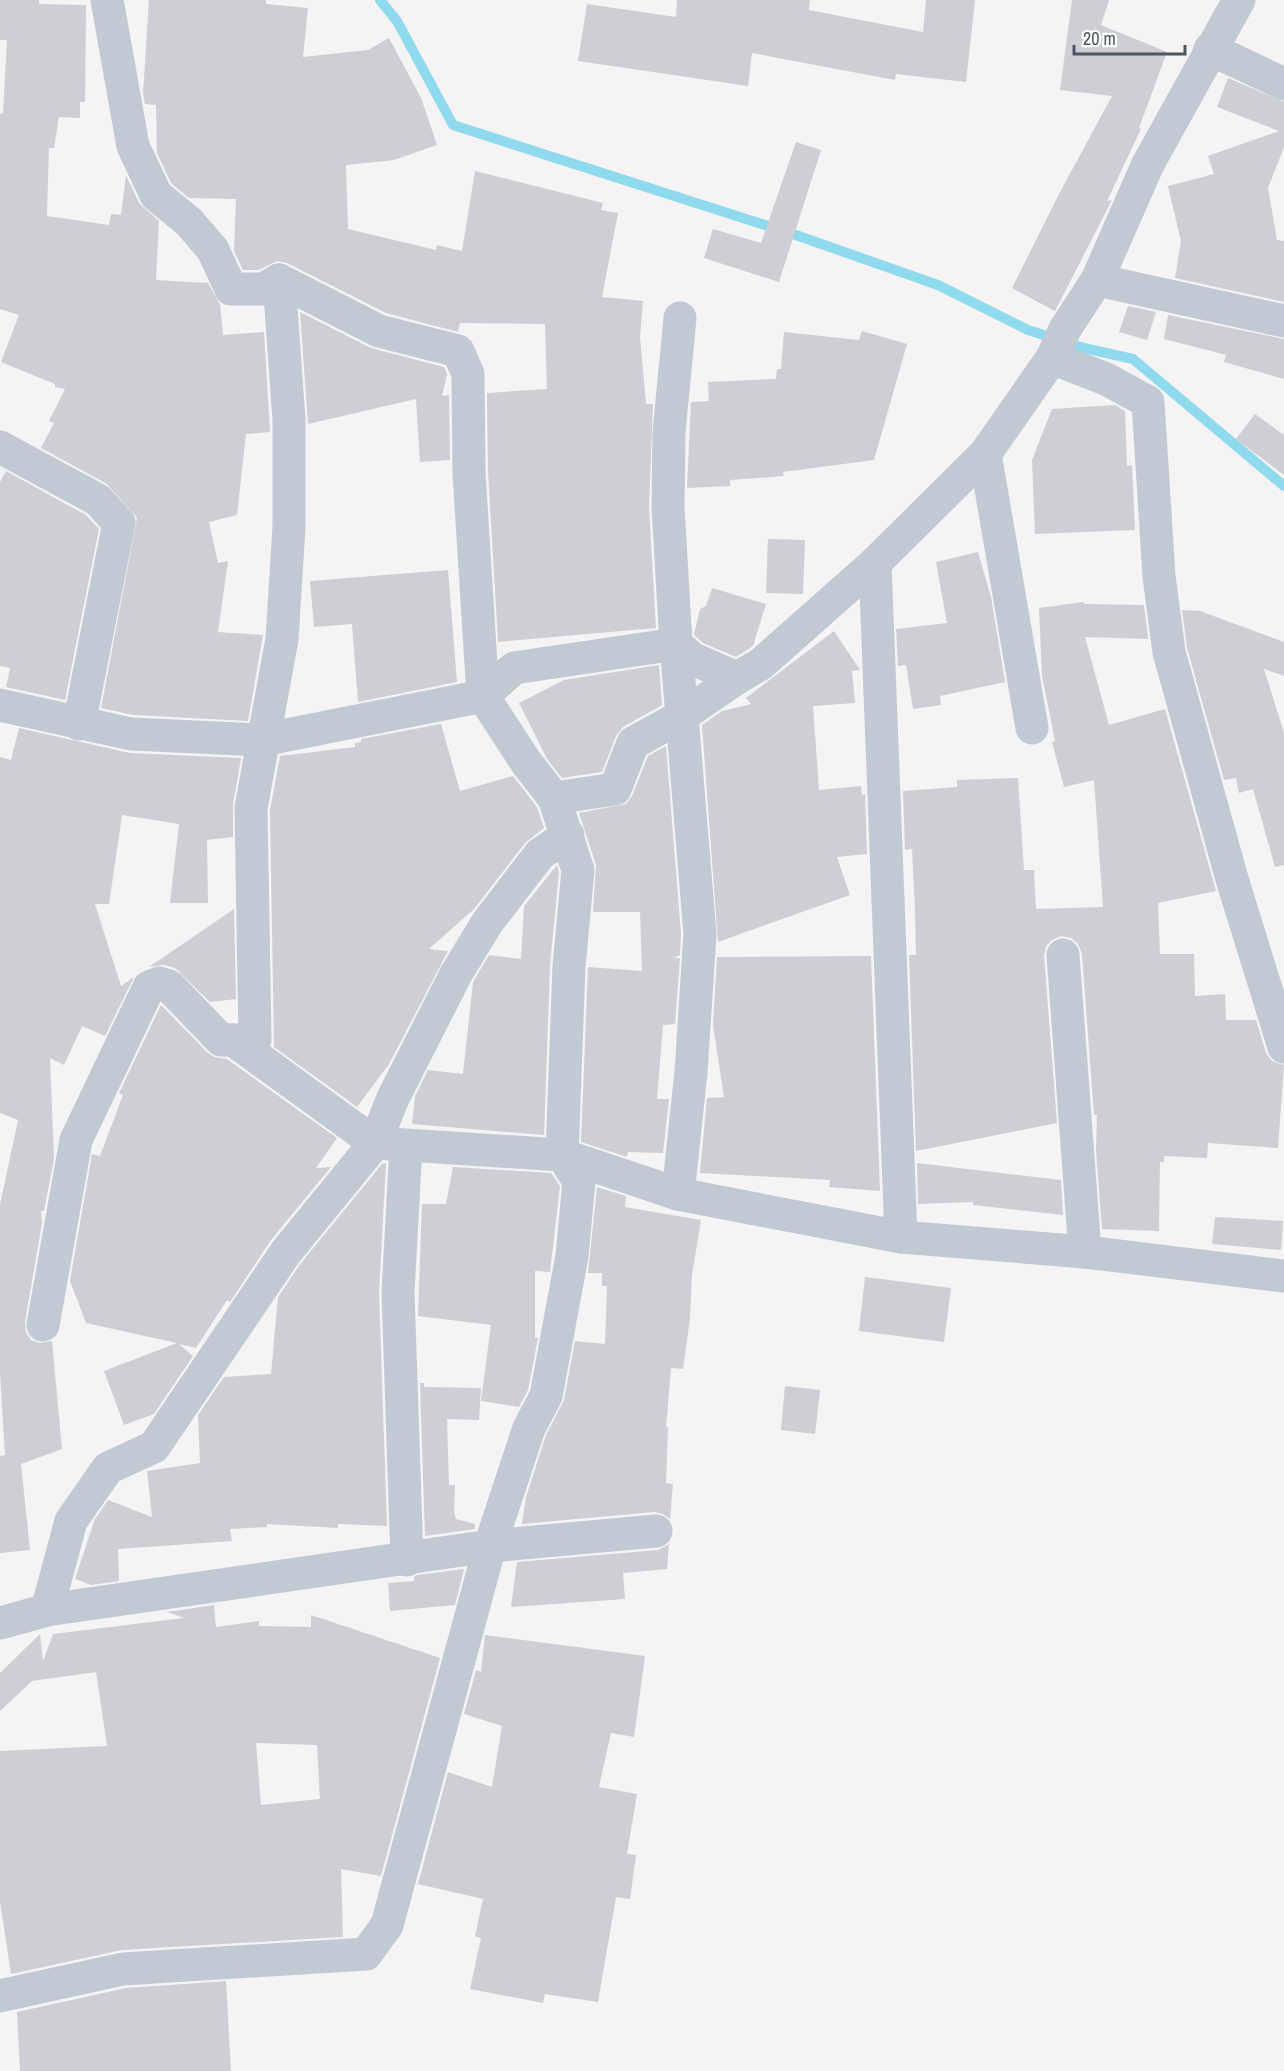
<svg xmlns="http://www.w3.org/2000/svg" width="1284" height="2071" viewBox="0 0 1284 2071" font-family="'Archivo Narrow',sans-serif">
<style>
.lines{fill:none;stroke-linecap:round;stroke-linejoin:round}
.stream{stroke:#90daee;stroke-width:10}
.building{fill:#cdcfd5;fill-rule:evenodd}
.minor{stroke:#c1cad2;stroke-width:33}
</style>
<rect width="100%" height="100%" fill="#f5f3f3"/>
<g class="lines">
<path class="stream" d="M 380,0 L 397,21 L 453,125 L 793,234 L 938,285 L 1028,330 L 1084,348 L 1133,359 L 1284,486"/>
</g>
<g class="building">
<path d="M 0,0 L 39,0 L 39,4 L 86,5 L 85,102 L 80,102 L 80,118 L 59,117 L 54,148 L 49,148 L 47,216 L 109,225 L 111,214 L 121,215 L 126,175 L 139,203 L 159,221 L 156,280 L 208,283 L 220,304 L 223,335 L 264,332 L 270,432 L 246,434 L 237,515 L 209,522 L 218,563 L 228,561 L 218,632 L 263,635 L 248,721 L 133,715 L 101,708 L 137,518 L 107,484 L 41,448 L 54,423 L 49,421 L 65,389 L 55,387 L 55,384 L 1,362 L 19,315 L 0,309 L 0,113 L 3,114 L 7,40 L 0,40 Z"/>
<path d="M 149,0 L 266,0 L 266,4 L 308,8 L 303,57 L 368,50 L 389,38 L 421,98 L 437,145 L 394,160 L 346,165 L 348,229 L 436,250 L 437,245 L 462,251 L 475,171 L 603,203 L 601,210 L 618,213 L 602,297 L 643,301 L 640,337 L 646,404 L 653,404 L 649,507 L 656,628 L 498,642 L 488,472 L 487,393 L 547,389 L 545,324 L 460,323 L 458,332 L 386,313 L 287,263 L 277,261 L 259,270 L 243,270 L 234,251 L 236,199 L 189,198 L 171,183 L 157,153 L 156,105 L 145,104 L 143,93 Z"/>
<path d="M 677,0 L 810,0 L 809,10 L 923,32 L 926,0 L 975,0 L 966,82 L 896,74 L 895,80 L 752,53 L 748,86 L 578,61 L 587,4 L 676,17 Z"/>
<path d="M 1072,0 L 1109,0 L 1101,25 L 1167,52 L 1139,128 L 1141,129 L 1107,201 L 1112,200 L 1055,311 L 1012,288 L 1059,194 L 1112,96 L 1060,90 Z"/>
<path d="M 1228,78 L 1284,102 L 1284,147 L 1268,188 L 1277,240 L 1284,241 L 1284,302 L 1175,278 L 1181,241 L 1168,186 L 1214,174 L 1208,156 L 1279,131 L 1217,107 Z"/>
<path d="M 796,142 L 821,150 L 779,282 L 704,258 L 713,229 L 761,243 Z"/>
<path d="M 1128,306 L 1156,312 L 1147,340 L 1119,332 Z"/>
<path d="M 300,312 L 371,348 L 444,367 L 447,374 L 442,396 L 449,395 L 450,460 L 420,462 L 416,399 L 308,424 Z"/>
<path d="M 1168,315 L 1284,339 L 1284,379 L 1224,362 L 1226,355 L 1164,339 Z"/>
<path d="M 862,331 L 907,344 L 874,460 L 783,472 L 784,476 L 730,480 L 730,486 L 687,488 L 691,402 L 709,401 L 708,382 L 776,379 L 777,369 L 781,369 L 784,332 L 859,340 Z"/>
<path d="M 1115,405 L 1125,411 L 1127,466 L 1132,465 L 1135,530 L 1035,534 L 1032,460 L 1052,409 Z"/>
<path d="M 1255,414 L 1284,435 L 1284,475 L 1236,439 Z"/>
<path d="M 6,471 L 86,515 L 99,529 L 65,700 L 6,687 L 10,668 L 0,666 L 0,482 Z"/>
<path d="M 768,539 L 805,540 L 803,594 L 766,593 Z"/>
<path d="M 978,552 L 991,597 L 1005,682 L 940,696 L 941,705 L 913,709 L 906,665 L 898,666 L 896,629 L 947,623 L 936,562 Z"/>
<path d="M 448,570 L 457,682 L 358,702 L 352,624 L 314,627 L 310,581 Z"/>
<path d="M 712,588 L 766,604 L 753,646 L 736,657 L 703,643 L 694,635 L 700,609 L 706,606 Z"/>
<path d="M 1084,602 L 1084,604 L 1144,605 L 1148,639 L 1085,637 L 1109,725 L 1165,709 L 1216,891 L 1158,903 L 1160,954 L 1194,954 L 1195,996 L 1225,994 L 1226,1020 L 1256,1020 L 1266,1053 L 1272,1061 L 1284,1065 L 1278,1148 L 1208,1143 L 1207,1158 L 1164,1156 L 1164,1162 L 1160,1162 L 1159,1231 L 1102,1229 L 1096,1150 L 1097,1115 L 1094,1115 L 1082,954 L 1078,944 L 1071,938 L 1061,936 L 1052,940 L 1046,946 L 1044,956 L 1057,1123 L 916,1151 L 909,955 L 916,955 L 915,910 L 912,849 L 905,850 L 903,791 L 957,787 L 957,780 L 1018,778 L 1024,870 L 1034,870 L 1036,909 L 1103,907 L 1094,780 L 1064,787 L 1052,742 L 1055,741 L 1042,676 L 1039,608 Z"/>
<path d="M 1182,610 L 1200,611 L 1284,642 L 1284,676 L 1264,669 L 1284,733 L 1284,865 L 1275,867 L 1253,789 L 1239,793 L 1236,778 L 1224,780 L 1187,648 Z"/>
<path d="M 834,631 L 860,670 L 852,671 L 855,703 L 813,706 L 819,790 L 861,786 L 862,795 L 865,794 L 867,854 L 837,857 L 850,895 L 718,942 L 702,725 L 722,711 L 751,704 L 746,698 Z"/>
<path d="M 659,665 L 662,705 L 623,727 L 616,736 L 602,772 L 562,778 L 547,759 L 519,703 L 564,680 Z"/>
<path d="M 441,724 L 460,791 L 513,776 L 537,807 L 544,828 L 525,843 L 474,909 L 429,949 L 448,951 L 389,1064 L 357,1107 L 274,1047 L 270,810 L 280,756 L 355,747 L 355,743 L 361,742 L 361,739 Z"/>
<path d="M 19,728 L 130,753 L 241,758 L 233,805 L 233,837 L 207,840 L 208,903 L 170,903 L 179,824 L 122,815 L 109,904 L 95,904 L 121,986 L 134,977 L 105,1036 L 82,1026 L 64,1065 L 50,1058 L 54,1159 L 44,1211 L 41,1211 L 42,1223 L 25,1322 L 26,1332 L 31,1340 L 40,1343 L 52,1341 L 62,1449 L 21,1464 L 30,1550 L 0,1553 L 0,1456 L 5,1455 L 0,1373 L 0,1205 L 18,1120 L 0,1113 L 0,757 L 11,760 Z"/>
<path d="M 666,746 L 681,934 L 680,955 L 674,958 L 680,958 L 675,1024 L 663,1025 L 657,1099 L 669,1099 L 663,1153 L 628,1152 L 627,1157 L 581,1142 L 588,967 L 642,971 L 640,912 L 593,912 L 596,865 L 579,813 L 626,804 L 632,796 L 648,756 Z"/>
<path d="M 557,865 L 559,872 L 550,965 L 544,1135 L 412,1124 L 415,1096 L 428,1070 L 463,1074 L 473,982 L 489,955 L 521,959 L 524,906 Z"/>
<path d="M 234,909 L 236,999 L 210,1002 L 175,968 L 164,965 L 149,967 Z"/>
<path d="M 871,956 L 880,1191 L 829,1187 L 830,1180 L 700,1173 L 707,1098 L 724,1097 L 713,1025 L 717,957 Z"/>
<path d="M 161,1005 L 208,1053 L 214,1057 L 227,1059 L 337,1138 L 316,1168 L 331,1167 L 271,1240 L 230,1302 L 227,1300 L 196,1348 L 179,1344 L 193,1356 L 154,1414 L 124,1425 L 104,1371 L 177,1343 L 86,1323 L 70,1281 L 92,1154 L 100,1156 L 123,1095 L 119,1093 Z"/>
<path d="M 386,1163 L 379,1293 L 387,1526 L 338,1524 L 338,1528 L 267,1524 L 267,1527 L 230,1529 L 232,1541 L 118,1549 L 119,1581 L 91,1585 L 75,1579 L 95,1519 L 108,1500 L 152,1517 L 147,1471 L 200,1463 L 198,1415 L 224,1377 L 271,1374 L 278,1297 L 301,1263 L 382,1164 Z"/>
<path d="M 917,1163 L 1061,1180 L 1063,1215 L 973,1205 L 973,1202 L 918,1204 Z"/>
<path d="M 453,1167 L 551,1173 L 560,1186 L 550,1272 L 535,1271 L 535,1338 L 538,1338 L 528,1390 L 519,1407 L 481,1401 L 491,1325 L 418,1316 L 422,1204 L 446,1204 Z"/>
<path d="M 597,1187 L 626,1196 L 625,1207 L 701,1220 L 692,1275 L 690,1318 L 683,1369 L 671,1368 L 666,1427 L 668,1427 L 666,1483 L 673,1484 L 670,1519 L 663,1514 L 654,1512 L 522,1524 L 526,1497 L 546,1435 L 564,1400 L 575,1341 L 605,1344 L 607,1286 L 602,1286 L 602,1273 L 588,1273 Z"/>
<path d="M 1215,1217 L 1283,1221 L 1281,1250 L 1212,1244 Z"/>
<path d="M 865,1277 L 951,1288 L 944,1342 L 859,1331 Z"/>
<path d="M 420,1383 L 424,1383 L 424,1387 L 481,1388 L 479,1420 L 447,1419 L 449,1485 L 455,1485 L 454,1511 L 456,1519 L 475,1524 L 475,1529 L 425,1536 Z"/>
<path d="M 785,1386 L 820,1390 L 815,1434 L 781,1430 Z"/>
<path d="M 669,1544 L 667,1569 L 623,1573 L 625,1599 L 511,1607 L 517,1562 L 658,1550 Z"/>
<path d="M 464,1569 L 455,1605 L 390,1611 L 388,1583 L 414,1581 L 414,1577 L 417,1575 Z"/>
<path d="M 214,1605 L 216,1627 L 259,1621 L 259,1626 L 311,1627 L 311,1615 L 440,1658 L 381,1876 L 341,1869 L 343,1937 L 122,1950 L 11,1974 L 0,1901 L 0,1751 L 107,1746 L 96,1672 L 32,1681 L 0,1711 L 0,1673 L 40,1634 L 43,1661 L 53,1634 L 184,1618 L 167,1612 ZM 256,1743 L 317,1745 L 320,1799 L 261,1805 Z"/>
<path d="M 485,1635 L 645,1656 L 634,1737 L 611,1733 L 599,1787 L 637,1794 L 627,1854 L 636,1855 L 630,1899 L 616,1897 L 598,2002 L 545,1994 L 543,2003 L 470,1989 L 481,1938 L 475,1936 L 483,1899 L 418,1884 L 448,1772 L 492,1787 L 502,1726 L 464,1714 L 476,1670 L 481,1672 Z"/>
<path d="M 226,1981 L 231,2071 L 20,2071 L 17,2012 L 126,1988 Z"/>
</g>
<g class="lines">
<g class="minor">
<path d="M 107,0 L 133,146 L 156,195 L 189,222 L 213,250 L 231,289 L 264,289 L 279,280"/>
<path d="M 1210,49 L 1284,84"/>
<path d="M 1097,280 L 1284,321"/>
<path d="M 1052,358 L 1106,379 L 1148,402 L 1159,576 L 1169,652 L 1232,879 L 1284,1047"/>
<path d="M 0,447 L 98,500 L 119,523 L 79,724"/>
<path d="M 985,454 L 1032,728"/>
<path d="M 875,563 L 901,1237"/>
<path d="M 0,705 L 131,734 L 262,740 L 483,696 L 514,668 L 676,644 L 693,659 L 737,678 L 761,664 L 875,563 L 985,454 L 1052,358 L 1065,329 L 1097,280 L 1148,164 L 1239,0"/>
<path d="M 554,798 L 615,789 L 633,743 L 682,716 L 737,678"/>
<path d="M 1063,955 L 1085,1252"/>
<path d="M 233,1040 L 375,1143 L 562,1155 L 678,1194 L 901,1237 L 1085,1252 L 1284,1276"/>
<path d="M 406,1146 L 398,1292 L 407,1560"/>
<path d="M 678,1194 L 691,1072 L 700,934 L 676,644 L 668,507 L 669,432 L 680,318"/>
<path d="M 43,1325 L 76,1140 L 149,987 L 159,983 L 169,986 L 221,1040 L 255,1040 L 251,808 L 282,639 L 289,527 L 289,420 L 279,280"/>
<path d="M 47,1610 L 71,1521 L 108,1468 L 154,1447 L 286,1252 L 375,1143 L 393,1098 L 456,974 L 487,923 L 540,854 L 568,835"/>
<path d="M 0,1623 L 47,1610 L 490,1546 L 656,1531"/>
<path d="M 0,1996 L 123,1969 L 366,1954 L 387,1925 L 490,1546 L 529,1428 L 546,1396 L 572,1256 L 579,1181 L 562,1155 L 569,966 L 578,870 L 554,798 L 526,762 L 483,696 L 469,473 L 468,374 L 458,351 L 379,331 L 279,280"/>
</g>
</g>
<path d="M1074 45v9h111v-9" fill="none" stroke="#4a5661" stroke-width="3"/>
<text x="1083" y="45" font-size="18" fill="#4a5661" stroke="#ffffff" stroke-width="4.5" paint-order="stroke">20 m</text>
</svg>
